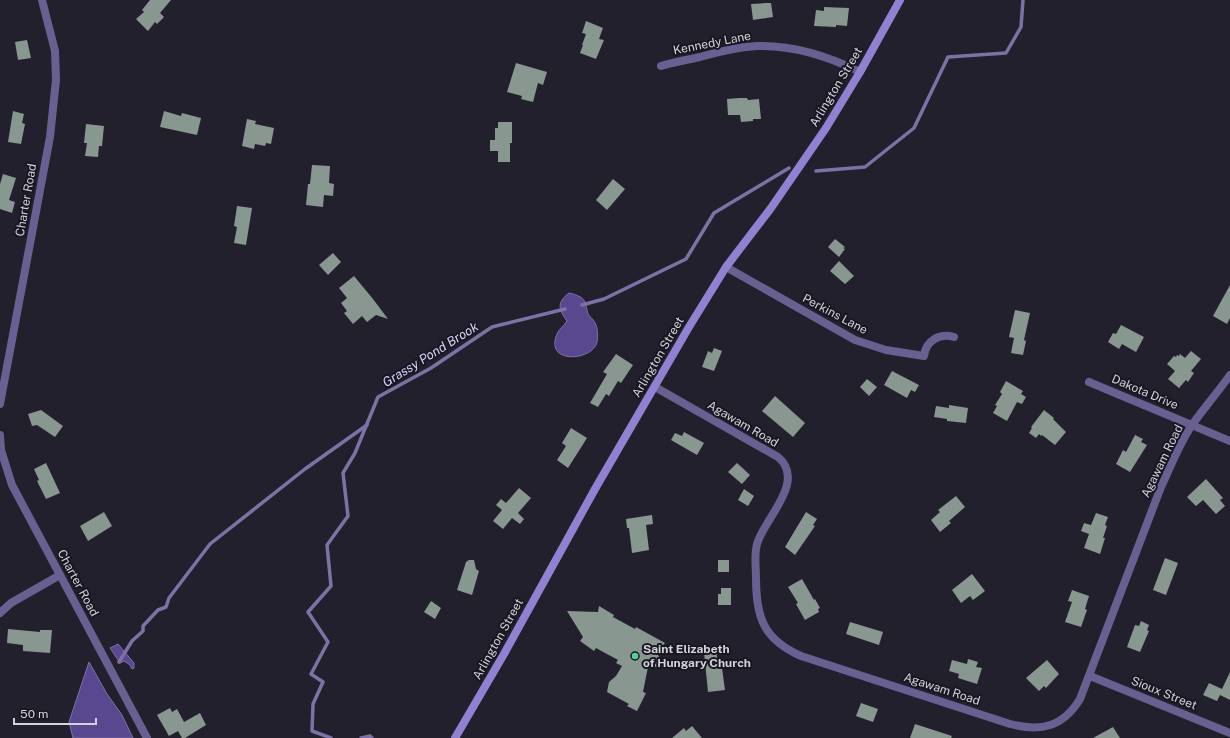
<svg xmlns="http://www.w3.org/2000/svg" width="1230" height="738" viewBox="0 0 1230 738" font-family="'Public Sans',sans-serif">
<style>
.water{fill:#594790;stroke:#7e71a6}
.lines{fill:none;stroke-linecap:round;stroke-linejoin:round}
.stream{stroke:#7e71a6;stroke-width:3.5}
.building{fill:#88978f}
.street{stroke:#695f91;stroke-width:8}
.secondary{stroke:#9280d2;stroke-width:8}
.poi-dot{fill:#4bd49b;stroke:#191722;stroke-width:1.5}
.labels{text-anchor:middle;stroke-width:4;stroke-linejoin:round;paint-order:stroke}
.street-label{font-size:12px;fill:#d3d2da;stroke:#191722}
.poi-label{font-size:12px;font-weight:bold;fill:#d3d2da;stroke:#191722;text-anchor:start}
.water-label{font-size:13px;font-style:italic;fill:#d9d2fc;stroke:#191722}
</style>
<rect width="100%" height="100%" fill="#22202c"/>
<g class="water">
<path d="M 569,293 C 574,294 582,296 585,302 C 586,305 587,310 588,314 C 590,317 594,320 595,323 C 598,328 598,337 597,342 C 593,361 544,365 557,334 C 559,329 564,326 567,321 C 559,310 556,303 569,293 Z"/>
<path d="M 118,644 L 134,663 L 134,668 L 132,669 L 130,665 L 124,661 L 120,663 L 110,648 Z"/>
<path d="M 89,662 L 107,694 L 122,715 L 133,738 L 73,738 L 69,722 Z"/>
</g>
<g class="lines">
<g class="stream">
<path d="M 816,171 L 865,167 L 914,128 L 948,57 L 1006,53 L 1021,27 L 1023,0"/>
<path d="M 582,305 L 604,299 L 686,259 L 714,213 L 789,168"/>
<path d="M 119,662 L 132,641 L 143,631 L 143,626 L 158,610 L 166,607 L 169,598 L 210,544 L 305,469 L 367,425"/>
<path d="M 331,738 L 312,731 L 313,704 L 323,682 L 311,674 L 328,642 L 308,612 L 331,586 L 327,545 L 348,516 L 343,473 L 355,453 L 378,397 L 431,368 L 492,327 L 565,309"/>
<path d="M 361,738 L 370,736 L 372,738"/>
</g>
</g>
<g class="building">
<path d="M 150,0 L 171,0 L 160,13 L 164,17 L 157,24 L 155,22 L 148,31 L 136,19 L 144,12 L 142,10 Z"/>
<path d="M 766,3 L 771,3 L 773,17 L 753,20 L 751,4 Z"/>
<path d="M 824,7 L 849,8 L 847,26 L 836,25 L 836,27 L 814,26 L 816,10 L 824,11 Z"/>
<path d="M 586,21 L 603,28 L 599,39 L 604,40 L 596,59 L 580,53 L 583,45 L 582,45 L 586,34 L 582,33 Z"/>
<path d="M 27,40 L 31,58 L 18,60 L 15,42 Z"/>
<path d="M 516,63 L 547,72 L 543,85 L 538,83 L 533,102 L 521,99 L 522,96 L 507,92 Z"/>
<path d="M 739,98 L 747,98 L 748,100 L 759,99 L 761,119 L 753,119 L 753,121 L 741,122 L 740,115 L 728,115 L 727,99 Z"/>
<path d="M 13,111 L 24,114 L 22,123 L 25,124 L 21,144 L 8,142 Z"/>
<path d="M 164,111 L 181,116 L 182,113 L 201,118 L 197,135 L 160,127 Z"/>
<path d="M 247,119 L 256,121 L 255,124 L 274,128 L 271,144 L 266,143 L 265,146 L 255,144 L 254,149 L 242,146 Z"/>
<path d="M 498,122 L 512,122 L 512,143 L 510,143 L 510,162 L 498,162 L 498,151 L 490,151 L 490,140 L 495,140 L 495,128 L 498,128 Z"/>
<path d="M 86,124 L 104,126 L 102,146 L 99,146 L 98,157 L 85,156 L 87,143 L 84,143 Z"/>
<path d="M 312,165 L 330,166 L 329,183 L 334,184 L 333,196 L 324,195 L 323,207 L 306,205 L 308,184 L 310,184 Z"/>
<path d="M 3,174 L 16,178 L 9,200 L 15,202 L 12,213 L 0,209 L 0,184 Z"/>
<path d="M 613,179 L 625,189 L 607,210 L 596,200 Z"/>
<path d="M 237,206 L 252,208 L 246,245 L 234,243 L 237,227 L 234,226 Z"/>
<path d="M 835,239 L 845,247 L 843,248 L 845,249 L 839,257 L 828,247 Z"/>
<path d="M 333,253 L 341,262 L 328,275 L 319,265 Z"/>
<path d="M 839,261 L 854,276 L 845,284 L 830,271 Z"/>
<path d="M 354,276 L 373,299 L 388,319 L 376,315 L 367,322 L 362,316 L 353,324 L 344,313 L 347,311 L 341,303 L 347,298 L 339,288 Z"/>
<path d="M 1230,285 L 1230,318 L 1227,324 L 1213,316 Z"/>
<path d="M 1015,310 L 1030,313 L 1024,340 L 1026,341 L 1023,355 L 1011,353 L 1014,338 L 1009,337 Z"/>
<path d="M 1121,325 L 1144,337 L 1136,352 L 1122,344 L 1119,349 L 1108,342 L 1113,333 L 1116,334 Z"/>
<path d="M 714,348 L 722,351 L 714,371 L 702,367 L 708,351 L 712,353 Z"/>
<path d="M 1191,351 L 1201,359 L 1191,371 L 1194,373 L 1188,382 L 1186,380 L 1179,388 L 1168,379 L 1175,371 L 1167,364 L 1174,356 L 1176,357 L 1177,355 L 1179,356 L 1180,354 L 1185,358 Z"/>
<path d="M 616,354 L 633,365 L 621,383 L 618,381 L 609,396 L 606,394 L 598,407 L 590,403 L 607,374 L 603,372 Z"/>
<path d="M 892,371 L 919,385 L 915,392 L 911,390 L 907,398 L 884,385 Z"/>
<path d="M 867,379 L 877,387 L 869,396 L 860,387 Z"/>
<path d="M 1006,381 L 1023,391 L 1021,394 L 1026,397 L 1022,404 L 1017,402 L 1007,421 L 993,413 L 997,406 L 995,405 L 1002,394 L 1000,392 Z"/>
<path d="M 775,396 L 805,423 L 793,437 L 762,411 Z"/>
<path d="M 949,405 L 968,408 L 966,423 L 947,421 L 947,419 L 934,417 L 936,406 L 949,408 Z"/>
<path d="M 41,410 L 63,426 L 55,437 L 37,425 L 32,426 L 28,414 Z"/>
<path d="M 1044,410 L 1054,418 L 1053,419 L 1066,432 L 1055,445 L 1042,435 L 1041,436 L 1039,434 L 1036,438 L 1029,433 L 1032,428 L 1031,427 Z"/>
<path d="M 571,428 L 587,438 L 568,468 L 557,460 L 566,446 L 562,443 Z"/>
<path d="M 684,432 L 704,443 L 697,455 L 671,440 L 675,433 L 682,436 Z"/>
<path d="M 1135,435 L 1143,439 L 1141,442 L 1147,445 L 1130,472 L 1116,464 L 1123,450 L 1126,452 Z"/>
<path d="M 46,463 L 60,493 L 46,499 L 37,481 L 39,480 L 34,469 Z"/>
<path d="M 737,463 L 750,475 L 742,484 L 728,472 Z"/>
<path d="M 1206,479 L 1223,498 L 1220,500 L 1225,506 L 1216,514 L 1203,500 L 1196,506 L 1187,497 Z"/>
<path d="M 519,488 L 531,498 L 518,513 L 524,519 L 520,524 L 512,518 L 503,529 L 493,521 L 502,510 L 496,505 L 501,499 L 506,503 Z"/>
<path d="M 744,489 L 754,496 L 748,506 L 738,500 Z"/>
<path d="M 956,496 L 965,507 L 949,521 L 951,523 L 940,532 L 931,520 L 940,512 L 938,510 Z"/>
<path d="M 104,512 L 112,526 L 88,541 L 80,526 Z"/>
<path d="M 806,512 L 817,519 L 813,525 L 815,526 L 795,555 L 785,547 Z"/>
<path d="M 1096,513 L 1108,517 L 1105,525 L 1107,526 L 1103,538 L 1105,538 L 1100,554 L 1084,548 L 1089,534 L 1081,531 L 1084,523 L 1091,525 Z"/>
<path d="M 652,515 L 653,524 L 646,525 L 649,550 L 632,553 L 629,528 L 627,528 L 626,519 Z"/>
<path d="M 1165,558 L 1178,563 L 1166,595 L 1153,590 Z"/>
<path d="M 469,560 L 474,560 L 476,569 L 479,571 L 472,595 L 457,590 L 466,562 Z"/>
<rect x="718" y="560" width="11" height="12"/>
<path d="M 972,574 L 985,591 L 973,600 L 970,596 L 961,603 L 952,590 Z"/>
<path d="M 802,579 L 814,600 L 815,599 L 820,608 L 818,609 L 819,612 L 805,620 L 796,604 L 798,603 L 788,587 Z"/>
<path d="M 721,588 L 731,588 L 731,605 L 718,605 L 718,594 L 721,594 Z"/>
<path d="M 1072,590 L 1089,596 L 1085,609 L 1087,610 L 1081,627 L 1065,622 L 1072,602 L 1068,601 Z"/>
<path d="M 431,601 L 441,608 L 435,619 L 424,612 Z"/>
<path d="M 599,606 L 614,615 L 613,617 L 635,629 L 636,627 L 665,643 L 656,652 L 666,667 L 648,667 L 643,692 L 646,693 L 637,711 L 627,706 L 629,704 L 607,692 L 609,682 L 616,676 L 622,666 L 616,663 L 618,660 L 596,648 L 594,651 L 580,641 L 583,637 L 567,611 L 598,612 Z"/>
<path d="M 1141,621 L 1149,625 L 1147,630 L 1149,631 L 1140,652 L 1127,647 L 1135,625 L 1139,626 Z"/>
<path d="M 850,622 L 883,632 L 879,645 L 846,634 Z"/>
<path d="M 8,629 L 40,632 L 40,630 L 52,630 L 50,653 L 23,651 L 23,645 L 7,643 Z"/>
<path d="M 716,650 L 719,668 L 722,668 L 725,690 L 708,692 L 704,652 Z"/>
<path d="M 968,659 L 978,662 L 976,667 L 982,668 L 977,684 L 958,678 L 959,674 L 949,671 L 952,660 L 967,664 Z"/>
<path d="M 1047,660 L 1059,674 L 1046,688 L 1044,686 L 1039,691 L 1026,678 Z"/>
<path d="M 1230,672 L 1230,700 L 1220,695 L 1217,701 L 1203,695 L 1209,683 L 1222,689 Z"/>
<path d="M 861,703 L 878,709 L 873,722 L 856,716 Z"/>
<path d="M 170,708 L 172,712 L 177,709 L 184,722 L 200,713 L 206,725 L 185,738 L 182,738 L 178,731 L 169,736 L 157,715 Z"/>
<path d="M 915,724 L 952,736 L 951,738 L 910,738 Z"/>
<path d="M 692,726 L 702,738 L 672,738 L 684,728 L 686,731 Z"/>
<path d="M 1113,727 L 1120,738 L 1093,738 Z"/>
</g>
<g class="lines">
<g class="street">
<path d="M 661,66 C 674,62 687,60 700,57 C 718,52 737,47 757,46 C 794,45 828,56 860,72"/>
<path d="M 726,267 L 855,340 L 886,350 L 924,356 C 926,340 940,333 954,337"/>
<path d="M 1089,382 L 1230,441"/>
<path d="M 655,387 L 778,457 C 807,481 764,519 757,544 C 754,555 756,567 756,578 C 756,617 763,639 801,656 L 1010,724 C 1041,732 1063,727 1080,699 L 1161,487 C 1171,466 1179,444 1192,425 C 1204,408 1218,392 1230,375"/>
<path d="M 0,404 L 50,137 L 56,80 L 55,51 L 42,0"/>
<path d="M 0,435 L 1,450 L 12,485 L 147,738"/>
<path d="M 0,613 L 11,603 L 60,575"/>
<path d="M 1090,676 L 1230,733"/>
</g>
<path class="secondary" d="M 455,738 L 504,654 L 595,489 L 689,327 L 726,267 L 771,208 L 826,128 L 860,72 L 900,0"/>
</g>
<circle class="poi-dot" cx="635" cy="656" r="4"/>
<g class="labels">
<g class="street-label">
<text transform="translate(712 43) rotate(-11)" y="4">Kennedy Lane</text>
<text transform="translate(836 87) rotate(-59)" y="4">Arlington Street</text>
<text transform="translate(26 200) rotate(-80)" y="4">Charter Road</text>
<text transform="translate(835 314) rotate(28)" y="4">Perkins Lane</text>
<text transform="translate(658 357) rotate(-60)" y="4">Arlington Street</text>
<text transform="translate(1145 392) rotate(23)" y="4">Dakota Drive</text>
<text transform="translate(743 424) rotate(30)" y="4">Agawam Road</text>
<text transform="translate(1162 461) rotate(-64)" y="4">Agawam Road</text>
<text transform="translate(78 583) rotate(62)" y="4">Charter Road</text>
<text transform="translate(498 639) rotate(-61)" y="4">Arlington Street</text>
<text transform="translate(942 689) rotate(18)" y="4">Agawam Road</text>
<text transform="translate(1164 693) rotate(22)" y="4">Sioux Street</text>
</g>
<g class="poi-label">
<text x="643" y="653">Saint Elizabeth<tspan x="643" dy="14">of Hungary Church</tspan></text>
</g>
<g class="water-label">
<text transform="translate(430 354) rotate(-32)" y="5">Grassy Pond Brook</text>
</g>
</g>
<path d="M14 718v6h82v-6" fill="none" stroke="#d3d2da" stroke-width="2"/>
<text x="20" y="718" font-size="12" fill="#d3d2da" stroke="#191722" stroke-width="3" paint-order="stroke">50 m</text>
</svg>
